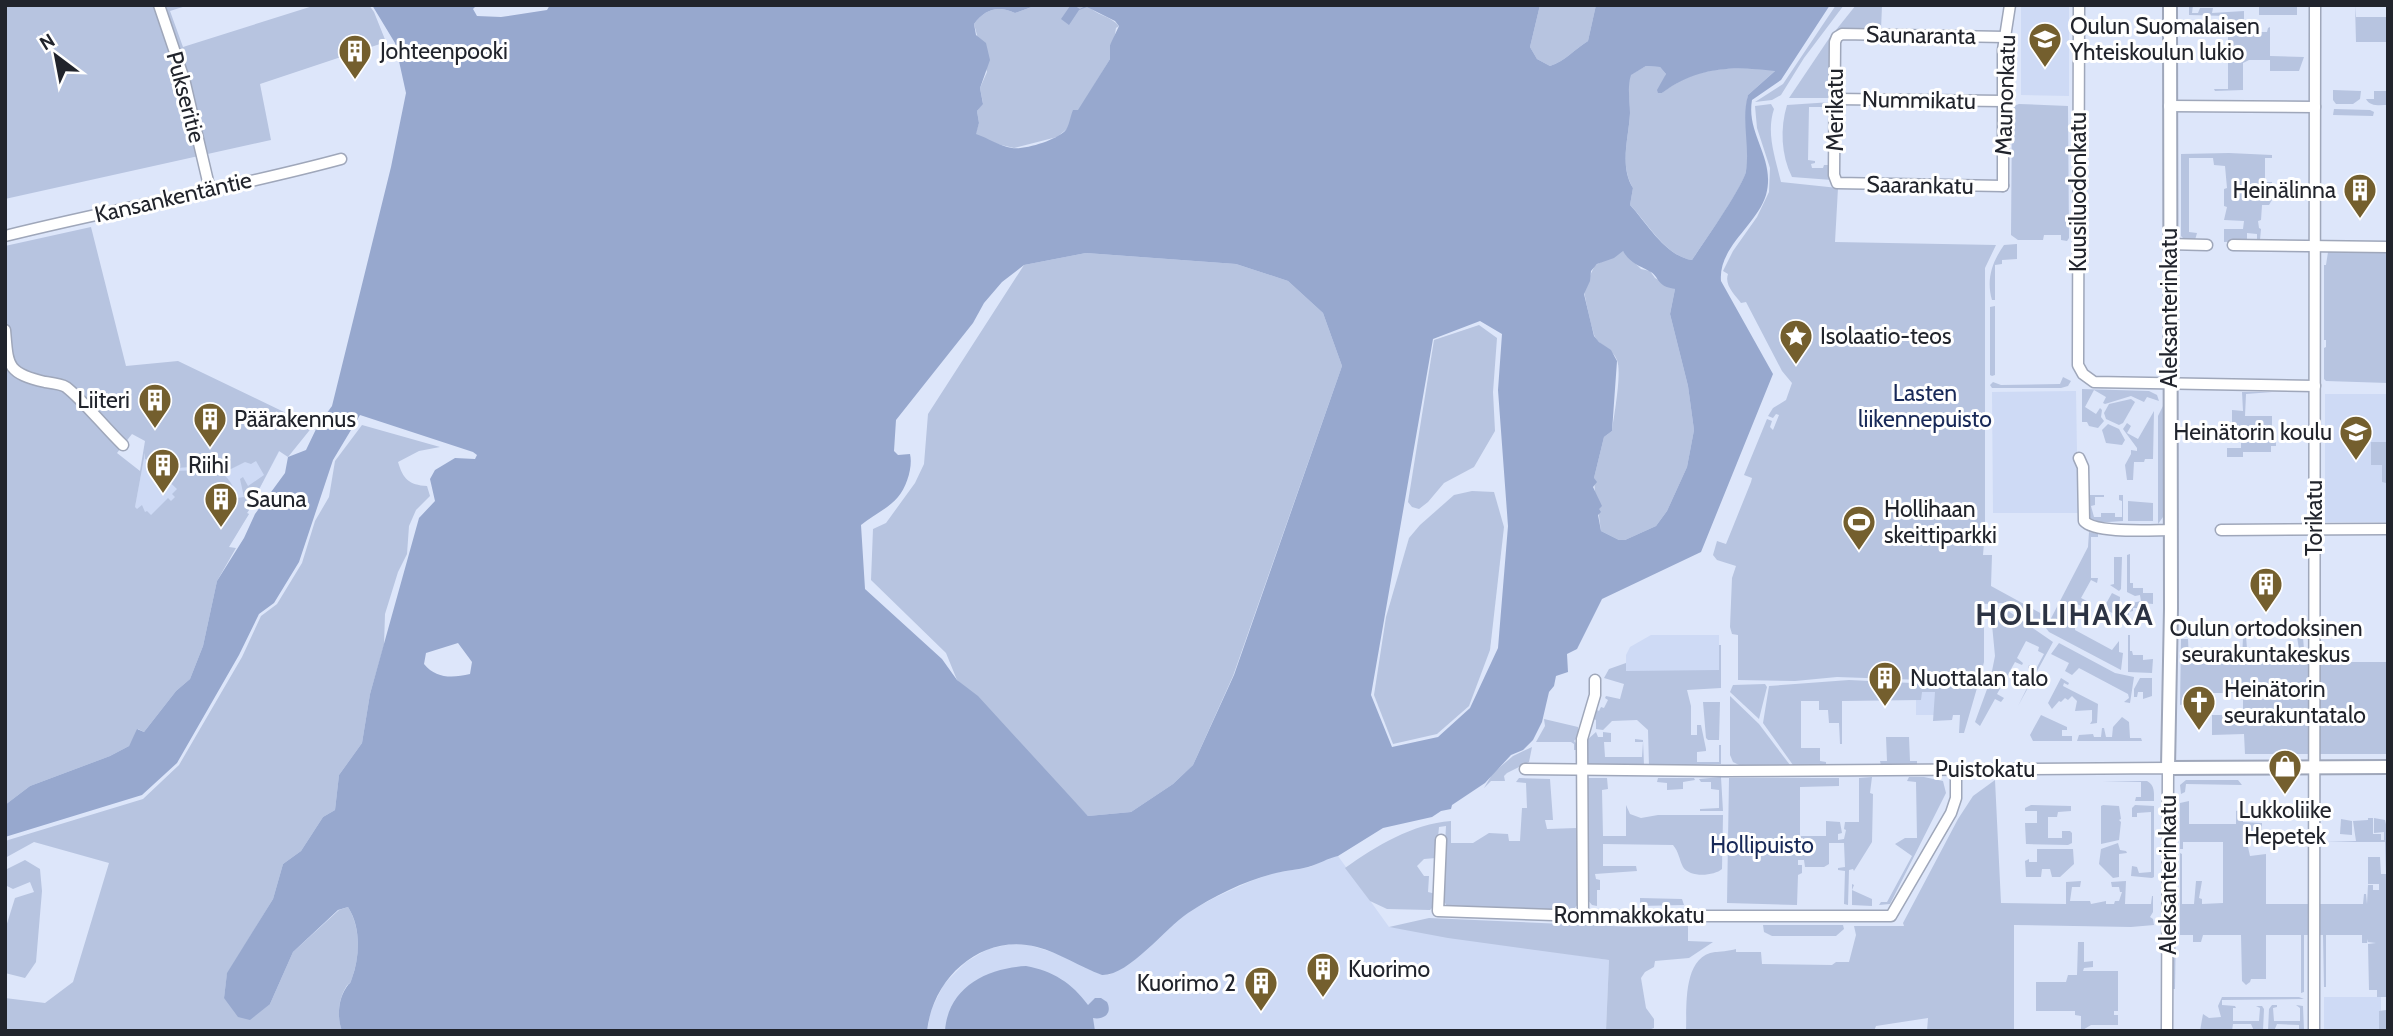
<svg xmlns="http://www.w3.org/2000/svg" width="2393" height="1036" viewBox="0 0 2393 1036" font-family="Cabin,sans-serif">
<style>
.built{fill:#cedaf5}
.green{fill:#b7c4e0;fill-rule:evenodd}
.water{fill:#97a8ce;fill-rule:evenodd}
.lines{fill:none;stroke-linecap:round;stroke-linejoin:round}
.minor-casing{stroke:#9fa7ba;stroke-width:13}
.major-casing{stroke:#9fa7ba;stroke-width:16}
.minor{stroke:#fff;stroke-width:10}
.major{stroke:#fff;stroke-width:12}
.labels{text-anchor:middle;stroke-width:6;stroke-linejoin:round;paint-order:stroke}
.poi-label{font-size:23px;fill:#21242c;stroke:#fff;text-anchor:start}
.street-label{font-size:23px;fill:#21242c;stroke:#fff}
.park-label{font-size:23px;fill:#182958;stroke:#fff}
.district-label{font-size:30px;font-weight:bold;letter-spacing:2px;fill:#2c3343;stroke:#fff}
</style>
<rect width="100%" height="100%" fill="#dde6fa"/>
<g class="built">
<path d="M 2021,5 L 2069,5 L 2069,96 L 2021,95 Z"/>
<path d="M 2076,391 L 2078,513 L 1993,513 L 1992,392 Z"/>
<rect x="2325" y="394" width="63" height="128"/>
<path d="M 280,450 L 253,501 L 254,503 L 249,509 L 247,513 L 249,514 L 228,547 L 133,517 L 145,453 L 145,459 Z"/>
<path d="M 1651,635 L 1719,635 L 1719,688 L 1626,688 L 1626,655 L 1630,647 Z"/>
<path d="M 1921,692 L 1966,692 L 1964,715 L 1916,715 L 1916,700 L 1921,700 Z"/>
<path d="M 1338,856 L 1389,927 L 1609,960 L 1606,1031 L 927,1031 L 931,1010 L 944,984 L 966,962 L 988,949 L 1011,944 L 1029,945 L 1058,954 L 1102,975 L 1109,975 L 1138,956 L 1170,926 L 1188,912 L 1216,897 L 1251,881 L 1274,873 L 1310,867 L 1330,857 Z"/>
<rect x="2324" y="997" width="57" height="34"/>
</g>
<g class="green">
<path d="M 5,5 L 189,5 L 170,11 L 183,47 L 316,5 L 369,5 L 374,12 L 386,42 L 260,84 L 271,140 L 5,199 Z"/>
<path d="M 1037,5 L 1087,5 C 1095,15 1111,16 1119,26 L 1116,28 L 1114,40 L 1110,45 L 1110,59 L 1068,128 L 1057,137 L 1014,148 L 997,144 L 975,135 L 979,123 L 977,111 L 983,103 L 980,88 L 987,72 L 974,24 C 985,9 998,5 1015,13 Z"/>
<path d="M 1540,5 L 1596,5 L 1588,41 C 1575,49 1564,62 1550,66 L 1537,59 L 1530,47 Z"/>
<path d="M 1836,5 L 1844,5 L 1804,58 L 1781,95 L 1772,100 L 1755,102 L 1783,84 Z"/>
<path d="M 1856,5 L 1882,5 L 1881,30 L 1836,30 Z"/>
<path d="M 2189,5 L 2193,5 L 2192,13 L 2198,13 L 2200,8 L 2213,8 L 2212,13 L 2244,11 L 2244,32 L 2267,32 L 2268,28 L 2270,27 L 2270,56 L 2304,57 L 2299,71 L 2270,71 L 2270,60 L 2249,60 L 2243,63 L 2243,90 L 2215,91 L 2214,89 L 2228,89 L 2228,16 L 2189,15 Z"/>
<rect x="2259" y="5" width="38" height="10"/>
<path d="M 2355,5 L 2356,17 L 2388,17 L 2388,80 L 2387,42 L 2356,42 Z"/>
<path d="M 1830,37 L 1832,37 L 1830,98 L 1789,98 Z"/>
<path d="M 1646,66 L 1660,67 L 1666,74 L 1662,85 L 1662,93 C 1700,64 1731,68 1776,70 L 1748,95 C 1743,121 1751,146 1746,171 C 1744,186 1703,243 1692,260 C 1665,256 1648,223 1630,205 L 1633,188 C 1619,165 1629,138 1630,113 C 1630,99 1627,89 1630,75 Z"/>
<path d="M 2333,90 L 2361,91 L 2360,99 L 2353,104 L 2336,104 L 2333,100 Z"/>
<path d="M 2374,91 L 2386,91 L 2388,105 C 2380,105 2370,107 2366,99 L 2374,99 Z"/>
<path d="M 1832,102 L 1831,107 L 1809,107 L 1808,160 L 1815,161 L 1815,163 L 1811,164 L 1812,168 L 1823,168 L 1824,165 L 1832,165 L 1832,180 L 1792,177 C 1781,155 1780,128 1787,105 Z"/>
<path d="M 1771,104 L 1774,109 C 1766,133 1775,157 1781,182 L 1838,188 L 1835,242 L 1996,245 L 1985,268 L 1985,523 L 1983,529 L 1985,531 L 1983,555 L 1992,555 L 1991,586 L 2044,615 L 2038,625 L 2003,603 L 1984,604 L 1984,662 L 1979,682 L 1837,677 L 1795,681 L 1738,680 L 1738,635 L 1732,634 L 1730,627 L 1732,578 L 1736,566 L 1717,560 L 1713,555 L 1717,541 L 1726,544 L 1751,482 L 1752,478 L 1744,475 L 1767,419 L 1772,421 L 1770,427 L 1773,430 L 1779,415 L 1776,414 L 1773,418 L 1768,416 L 1773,408 L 1786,400 L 1792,383 L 1782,371 L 1746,302 L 1741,303 C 1735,295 1724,285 1728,274 L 1723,271 L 1733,251 L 1757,217 L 1769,192 L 1770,168 L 1757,128 L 1755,106 Z"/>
<path d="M 2019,104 L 2068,106 L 2069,238 L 2067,241 L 2061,240 L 2061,235 L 2044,235 L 2043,240 L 2018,240 L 2011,235 L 2012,110 L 2013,106 Z"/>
<path d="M 2334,109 L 2370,110 L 2374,112 L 2373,116 L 2333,115 Z"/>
<path d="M 2229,153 L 2272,155 L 2272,158 L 2265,158 L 2265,182 L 2272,182 L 2272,195 L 2281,195 L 2281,197 L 2273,198 L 2269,205 L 2262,205 L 2261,220 L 2258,221 L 2259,228 L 2261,229 L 2260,240 L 2257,239 L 2257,234 L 2247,233 L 2247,241 L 2224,242 L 2224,229 L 2243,229 L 2244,221 L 2224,220 L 2227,207 L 2224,206 L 2224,189 L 2227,188 L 2225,166 L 2214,165 L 2213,158 L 2189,158 L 2189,232 L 2197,233 L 2195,240 L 2185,240 L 2181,236 L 2181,154 Z"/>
<path d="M 91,227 L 126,366 L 178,361 L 313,426 L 288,457 L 279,451 L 253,501 L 254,503 L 247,513 L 249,514 L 229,547 L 236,548 L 217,581 L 203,646 L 190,679 L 176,691 L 144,732 L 138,729 L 129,746 L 110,756 L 30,786 L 5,805 L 5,246 ZM 132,434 L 145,441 L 140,471 L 117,453 ZM 145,453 L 145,459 L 177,468 L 217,465 L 229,470 L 245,462 L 251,464 L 256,461 L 264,475 L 248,486 L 243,477 L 240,479 L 244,497 L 237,498 C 225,453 194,478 160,468 L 156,482 L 163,476 L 177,489 L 172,494 L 175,497 L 171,501 L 168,498 L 151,515 L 147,511 L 145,512 L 142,505 L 137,509 L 135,507 Z"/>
<path d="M 2017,244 L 2017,259 L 2002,260 L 2002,264 L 1995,265 L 1995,300 L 1992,300 C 1986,280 1992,262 2004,245 Z"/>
<path d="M 1622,250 L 1641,269 L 1650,271 L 1655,278 L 1675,289 L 1670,314 L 1688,386 L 1694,430 L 1687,467 L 1667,511 L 1656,526 L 1625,540 L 1619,540 L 1601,531 L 1598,509 L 1601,506 L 1595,493 L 1594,478 L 1604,437 L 1612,431 C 1614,415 1622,373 1617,360 C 1613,349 1601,347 1595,337 C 1593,334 1584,293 1584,291 C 1585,287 1593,268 1595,266 C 1603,259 1613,260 1622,250 Z"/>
<path d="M 2328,252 L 2388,252 L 2388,383 L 2326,381 L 2324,379 L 2324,348 L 2326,347 L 2326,340 L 2324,340 L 2324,265 L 2326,265 Z"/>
<path d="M 1086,253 L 1236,264 L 1288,281 L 1323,313 L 1342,366 L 1233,676 L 1193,765 L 1173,784 L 1131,812 L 1088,816 L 957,680 L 946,653 L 871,580 L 873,529 L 886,523 L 915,483 L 924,464 L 928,414 L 1024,265 Z"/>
<path d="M 1995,306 L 1995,375 L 1992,376 L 1990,375 L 1990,307 Z"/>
<path d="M 1479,325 L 1497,338 L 1493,392 L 1495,431 L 1474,467 L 1444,483 L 1428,502 L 1419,509 L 1412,507 L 1408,502 L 1434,340 Z"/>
<path d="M 2063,377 L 2071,381 L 2068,386 L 2061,388 L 1992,388 L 1990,385 L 1993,382 L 2001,385 L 2060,384 Z"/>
<path d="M 2082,389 L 2149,391 L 2157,395 L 2159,401 L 2147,397 L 2144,402 L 2131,396 L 2105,404 L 2103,403 L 2106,397 L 2094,390 L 2085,407 L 2096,414 L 2100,408 L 2102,410 L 2101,417 L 2104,421 L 2098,428 L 2089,426 L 2087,422 L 2082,422 Z"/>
<path d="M 2242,392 L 2272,392 L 2246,394 L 2245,416 L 2272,416 L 2272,431 L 2276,433 L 2276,446 L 2271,446 L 2271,452 L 2243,452 L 2243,457 L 2227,457 L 2227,448 L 2241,448 L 2241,437 L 2237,436 L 2236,430 L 2232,429 L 2232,410 L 2243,411 Z"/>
<path d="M 2131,399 L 2135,402 L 2123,423 L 2119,425 L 2106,419 L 2104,413 L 2109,404 Z"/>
<path d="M 2163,406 L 2163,517 L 2158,524 L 2158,416 Z"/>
<path d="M 2154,411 L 2153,459 L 2145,459 L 2144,462 L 2134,462 L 2133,480 L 2127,480 L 2125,465 L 2131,454 L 2131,450 L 2137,451 L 2137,448 L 2123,429 L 2127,423 L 2131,426 L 2127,433 L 2138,439 Z"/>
<path d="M 2108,424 L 2119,429 L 2125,440 L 2122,445 L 2106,443 L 2102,430 Z"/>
<path d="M 362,425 L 440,447 L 419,451 L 398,462 C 403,479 409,485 427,486 L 430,496 L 416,510 L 409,526 L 407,554 L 398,572 L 385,614 L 384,645 L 370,694 L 362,743 L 339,775 L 335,810 L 323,817 L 301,851 L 283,864 L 273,899 L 227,974 L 224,998 L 270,1004 L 293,952 L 339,910 L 348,907 C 361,928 360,956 352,978 C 349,987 351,980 346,987 C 338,1000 337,1017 342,1031 L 5,1031 L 5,998 L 45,1003 L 73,982 L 109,863 L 34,842 L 5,858 L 5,841 L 143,799 L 179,765 L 242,657 L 261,616 L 277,604 L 302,563 L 315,521 L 329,497 L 335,461 Z"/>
<path d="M 2371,442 L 2388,442 L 2388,488 L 2386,483 L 2382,482 L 2382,465 L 2371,465 Z"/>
<path d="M 1472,491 L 1494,492 L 1504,527 L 1490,650 L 1469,706 L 1437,734 L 1393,744 L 1374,695 L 1386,617 L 1409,538 L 1420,525 L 1454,495 Z"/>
<path d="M 2090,495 L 2104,495 L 2104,497 L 2095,497 L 2095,505 L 2091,506 L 2094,517 L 2101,517 L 2101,513 L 2115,513 L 2115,517 L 2122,517 L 2122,501 L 2119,500 L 2119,495 L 2123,495 L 2123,521 L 2094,523 L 2088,517 Z"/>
<path d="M 2128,501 L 2153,503 L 2153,521 L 2128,521 Z"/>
<path d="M 2089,532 L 2098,534 L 2098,537 L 2091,537 L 2091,578 L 2098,578 L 2097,583 L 2091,580 L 2081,598 L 2087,601 L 2085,607 L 2094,612 L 2077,604 L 2072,614 L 2075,616 L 2071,625 L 2075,628 L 2075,630 L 2112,650 L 2119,641 L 2119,652 L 2123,653 L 2121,670 L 2049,632 L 2046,628 L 2088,547 Z"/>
<path d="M 2130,554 L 2130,583 L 2133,583 L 2133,588 L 2143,588 L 2143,593 L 2153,593 L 2153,604 L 2143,603 L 2143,608 L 2133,608 L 2133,611 L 2129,612 L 2129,628 L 2127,627 L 2128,604 L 2141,601 L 2140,595 L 2135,596 L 2127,592 L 2127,555 Z"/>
<path d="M 2114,557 L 2122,557 L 2121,589 L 2119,591 L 2110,585 L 2114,584 Z"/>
<path d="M 2112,593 L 2120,597 L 2119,610 L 2115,614 L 2103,609 Z"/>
<path d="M 1996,608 L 2004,608 L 2053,642 L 2018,706 L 2035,672 L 2028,668 L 2029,665 L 2036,669 L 2044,654 L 2038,651 L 2039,647 L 2026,641 L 2017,658 L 2023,663 L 2022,665 L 2015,662 L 1997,694 L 2004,698 L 2001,702 L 1995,699 L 1980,726 L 1975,722 L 1990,681 L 1995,656 L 1991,614 Z"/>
<path d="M 2128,635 L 2130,635 L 2130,651 L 2132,651 L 2133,655 L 2143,655 L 2143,660 L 2153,659 L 2152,673 L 2128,672 Z"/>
<path d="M 2243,636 L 2246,636 L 2248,662 L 2253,662 L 2253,658 L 2275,658 L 2275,655 L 2296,657 L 2300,655 L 2297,637 L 2303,637 L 2305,662 L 2388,662 L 2388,754 L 2245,754 L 2244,734 L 2212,735 L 2212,715 L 2243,715 L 2243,693 L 2192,693 L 2190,702 L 2180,705 L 2181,639 L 2188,639 L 2189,660 L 2241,659 L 2242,662 Z"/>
<path d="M 2059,643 L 2115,673 L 2134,677 L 2130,703 L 2124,702 L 2129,698 L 2128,694 L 2079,668 L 2072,675 L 2065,671 L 2069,663 L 2051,654 Z"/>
<path d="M 1719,645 L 1721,645 L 1721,688 L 1687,690 L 1691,706 L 1691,735 L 1697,735 L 1697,725 L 1701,725 L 1706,749 L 1706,751 L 1697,752 L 1697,762 L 1719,762 L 1719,745 L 1721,745 L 1721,764 L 1649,766 L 1648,730 L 1637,720 L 1612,721 L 1603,730 L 1596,729 L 1596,720 L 1592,718 L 1595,709 L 1599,711 L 1601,707 L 1604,708 L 1608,700 L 1605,698 L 1606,696 L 1620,699 L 1624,684 L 1604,678 L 1609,669 L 1626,663 L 1626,671 L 1719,670 Z"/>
<path d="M 2061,678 L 2069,683 L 2068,685 L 2064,683 L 2063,686 L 2098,704 L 2097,723 L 2090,724 L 2092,721 L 2092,710 L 2075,711 L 2077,701 L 2072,696 L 2068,700 L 2065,698 L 2061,702 L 2059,701 L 2052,709 L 2048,703 Z"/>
<path d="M 2140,678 L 2152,678 L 2152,696 L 2143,699 L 2143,692 L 2138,692 L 2137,697 L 2134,697 L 2134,689 Z"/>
<path d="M 1849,680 L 1975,686 L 1977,688 L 1964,733 L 1959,733 L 1960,715 L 1953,715 L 1952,720 L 1933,721 L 1935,692 L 1922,692 L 1921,700 L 1842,701 L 1842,744 L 1840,744 L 1839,723 L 1829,723 L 1828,710 L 1819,710 L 1819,701 L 1801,701 L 1801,748 L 1820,748 L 1820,761 L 1826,762 L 1826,766 L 1793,765 L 1763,723 L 1769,686 Z"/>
<path d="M 1765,684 L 1767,687 L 1759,719 L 1730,692 L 1733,685 Z"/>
<path d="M 1730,696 L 1759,724 L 1790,765 L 1739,765 L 1733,762 L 1730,755 Z"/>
<path d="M 1703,702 L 1720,702 L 1719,740 L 1708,740 L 1706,738 Z"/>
<path d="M 2041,715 L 2067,727 L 2067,730 L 2062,730 L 2062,736 L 2072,736 L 2072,741 L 2033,741 L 2030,735 Z"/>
<path d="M 2122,717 L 2129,722 L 2130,738 L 2141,738 L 2142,741 L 2077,741 L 2079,735 L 2093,734 L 2094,737 L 2101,737 L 2102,728 L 2104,728 L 2106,737 L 2112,737 L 2113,727 Z"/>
<path d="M 1544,719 L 1578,727 L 1578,737 L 1574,741 L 1577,744 L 1577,750 L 1574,750 L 1574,744 L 1571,742 L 1536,742 L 1545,726 Z"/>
<path d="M 1596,732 L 1598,737 L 1603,737 L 1603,732 L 1611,733 L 1611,742 L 1604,742 L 1605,757 L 1642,757 L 1643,742 L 1635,742 L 1635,739 L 1643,740 L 1644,765 L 1589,765 L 1586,762 L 1586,741 Z"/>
<path d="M 1886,737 L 1909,737 L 1910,761 L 1917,761 L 1917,765 L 1881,765 L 1880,761 L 1887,761 Z"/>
<path d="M 1532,747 L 1529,762 L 1507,773 L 1504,776 L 1505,781 L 1491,781 L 1484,788 L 1493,773 L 1513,756 Z"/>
<path d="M 1721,777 L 1723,811 L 1700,811 L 1700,809 L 1719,808 L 1719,790 L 1711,789 L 1711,782 L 1701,782 L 1699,779 Z"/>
<path d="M 1872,777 L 1870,793 L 1873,794 L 1872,842 L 1854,871 L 1853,869 L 1849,870 L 1848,905 L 1844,904 L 1845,871 L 1838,870 L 1838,868 L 1845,867 L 1844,843 L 1829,843 L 1829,864 L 1824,867 L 1805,867 L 1804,860 L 1798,860 L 1798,865 L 1802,865 L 1802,873 L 1798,875 L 1797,905 L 1727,903 L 1729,778 L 1839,778 L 1839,786 L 1800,787 L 1800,836 L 1826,836 L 1826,821 L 1840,822 L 1842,833 L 1838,834 L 1838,840 L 1844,839 L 1846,830 L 1844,829 L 1845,822 L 1859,822 L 1859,778 Z"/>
<path d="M 1909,777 L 1924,777 L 1943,781 L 1946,793 L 1890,904 L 1879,905 L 1881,902 L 1887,902 L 1912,856 L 1895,844 L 1905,838 L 1917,838 L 1916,782 L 1907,781 Z"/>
<path d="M 1519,778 L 1550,779 L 1553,820 L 1545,820 L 1547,829 L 1577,828 L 1579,903 L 1573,910 L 1450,910 L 1442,899 L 1446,826 L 1439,827 L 1436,858 L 1424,859 L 1417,866 L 1424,876 L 1429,876 L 1428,892 L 1436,894 L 1435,905 L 1430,910 L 1387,909 L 1370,901 L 1345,868 C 1376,846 1412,824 1451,821 L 1451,843 L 1473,843 L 1489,833 L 1508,834 L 1509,841 L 1520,841 L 1522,808 L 1527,808 L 1526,783 L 1516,782 Z"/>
<path d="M 1585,778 L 1607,778 L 1608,789 L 1602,790 L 1603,836 L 1626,836 L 1626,805 L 1630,814 L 1641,818 L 1658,815 L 1723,815 L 1722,869 C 1714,876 1690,878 1683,867 C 1679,859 1679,852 1673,845 L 1603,844 L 1603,866 L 1636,866 L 1637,871 L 1595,874 L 1596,879 L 1600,880 L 1600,890 L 1597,890 L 1597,906 L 1592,905 L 1587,899 Z"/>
<path d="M 1658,778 L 1694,778 L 1695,780 L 1683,782 L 1683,789 L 1667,790 L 1667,783 L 1657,782 Z"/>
<path d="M 1995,780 L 2001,903 L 2066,904 L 2066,882 L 2081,881 L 2080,887 L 2072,887 L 2070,901 L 2090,901 L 2091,904 L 2106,901 L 2106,904 L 2114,904 L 2115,901 L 2119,901 L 2122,892 L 2120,892 L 2119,887 L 2112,887 L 2111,882 L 2126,881 L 2125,904 L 2151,904 L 2152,896 L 2153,896 L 2153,912 L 2150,917 L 2153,919 L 2154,925 L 2131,927 L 2014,925 L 2014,1031 L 1927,1031 L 1928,1018 L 1876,1026 L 1874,1031 L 1686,1031 C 1687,1008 1682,956 1715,952 C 1719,952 1729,951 1736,949 L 1736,952 L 1761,952 L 1762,964 L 1832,965 L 1836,962 L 1849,962 L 1856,935 L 1854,926 L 1904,926 L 1903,923 L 1958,819 L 1973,796 Z"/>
<path d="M 2186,780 L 2238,780 L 2242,785 L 2186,784 L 2185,792 L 2181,794 L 2180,785 Z"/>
<path d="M 2102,781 L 2147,781 C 2155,785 2154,793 2154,801 L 2135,801 L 2136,797 L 2141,797 L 2141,782 Z"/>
<path d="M 2189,801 L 2189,824 L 2236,824 L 2236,811 L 2240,810 L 2240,806 L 2243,806 L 2243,822 L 2262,823 L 2262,837 L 2243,837 L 2243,847 L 2248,847 L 2250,856 L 2266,854 L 2266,904 L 2363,904 L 2364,894 L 2366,894 L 2367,904 L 2368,885 L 2373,885 L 2373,890 L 2379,890 L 2379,884 L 2368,884 L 2368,857 L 2380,857 L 2381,874 L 2386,874 L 2385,842 L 2324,842 L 2356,841 L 2353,821 L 2368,820 L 2368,818 L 2373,818 L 2373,834 L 2381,834 L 2381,840 L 2384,840 L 2384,832 L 2374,833 L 2374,818 L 2385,820 L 2388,833 L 2388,974 L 2386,975 L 2388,1018 L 2386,1018 L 2386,1031 L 2379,1031 L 2379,1011 L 2386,1010 L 2386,997 L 2377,997 L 2377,990 L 2369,990 L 2368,944 L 2376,943 L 2368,942 L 2368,939 L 2367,943 L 2362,943 L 2362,935 L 2326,935 L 2326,987 L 2324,987 L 2323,935 L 2304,935 L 2304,992 L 2301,993 L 2301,935 L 2266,935 L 2266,979 L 2251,979 L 2250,982 L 2246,985 L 2242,981 L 2241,935 L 2203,935 L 2201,942 L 2193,942 L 2193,935 L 2180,935 L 2180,853 L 2182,854 L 2182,904 L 2194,904 L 2196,881 L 2202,881 L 2199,898 L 2202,899 L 2202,904 L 2223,903 L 2223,842 L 2183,842 L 2183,849 L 2180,849 L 2180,803 Z"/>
<path d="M 2031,805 L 2071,806 L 2071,811 L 2058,812 L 2057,817 L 2048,817 L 2048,838 L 2062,838 L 2062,831 L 2070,831 L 2072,833 L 2072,843 L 2068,845 L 2026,844 L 2025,823 L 2037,823 L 2037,811 L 2025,811 L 2025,808 Z"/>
<path d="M 2103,805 L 2119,806 L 2121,819 L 2119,820 L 2121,822 L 2119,840 L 2101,844 L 2101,806 Z"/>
<path d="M 2135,805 L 2154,806 L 2154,877 L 2152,878 L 2131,876 L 2132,866 L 2137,867 L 2139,873 L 2151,872 L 2151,812 L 2137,813 L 2137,817 L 2132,817 L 2132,808 Z"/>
<path d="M 2341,819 L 2352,821 L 2352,835 L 2340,834 Z"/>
<path d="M 2118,843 L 2120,850 L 2126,851 L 2127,853 L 2119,854 L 2119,877 L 2113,878 L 2099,864 L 2101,849 Z"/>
<path d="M 2037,849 L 2073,849 L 2074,864 L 2060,877 L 2052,877 L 2050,869 L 2042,869 L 2041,877 L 2026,877 L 2025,861 L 2029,859 L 2029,862 L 2037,862 Z"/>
<path d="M 25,860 L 40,869 L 42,891 L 36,962 L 25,978 L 5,973 L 5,930 L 15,898 L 34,892 L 30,882 L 13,889 L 5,885 L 5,870 Z"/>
<path d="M 1852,884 L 1854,885 L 1852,890 L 1872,899 L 1872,906 L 1852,905 Z"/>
<path d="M 1640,898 L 1682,899 L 1684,905 L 1640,906 Z"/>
<path d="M 1429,918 L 1633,927 L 1688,926 L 1688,941 L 1713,942 L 1689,958 L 1655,961 L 1654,967 L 1645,972 L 1641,978 L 1646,1008 L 1654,1019 L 1654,1028 L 1651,1029 L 1650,1031 L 1606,1031 L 1609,960 L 1448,938 L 1389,927 Z"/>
<path d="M 2173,919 L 2176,922 L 2175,989 L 2173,989 Z"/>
<path d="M 1763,925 L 1843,925 L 1844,929 L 1836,936 L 1772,936 L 1764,932 Z"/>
<path d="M 2078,942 L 2084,942 L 2084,962 L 2093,961 L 2093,967 L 2084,968 L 2083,971 L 2118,971 L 2118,1011 L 2114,1011 L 2114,1015 L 2118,1015 L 2118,1025 L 2091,1025 L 2081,1031 L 2081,1016 L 2075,1015 L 2075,1011 L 2036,1011 L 2036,982 L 2066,982 L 2068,975 L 2077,975 Z"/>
<path d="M 2222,997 L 2299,997 L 2304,999 L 2222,1000 L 2222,1005 L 2235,1006 L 2236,1008 L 2233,1008 L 2233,1021 L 2259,1021 L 2260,1008 L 2256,1006 L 2262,1006 L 2264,1009 L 2263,1031 L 2254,1031 L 2251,1024 L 2233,1024 L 2232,1031 L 2200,1031 L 2203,1014 L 2209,1018 L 2221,1017 L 2218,1006 Z"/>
<path d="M 2272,1005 L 2277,1005 L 2277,1007 L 2273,1008 L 2274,1021 L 2300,1021 L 2300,1008 L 2296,1005 L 2303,1006 L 2304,1030 L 2299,1031 L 2299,1025 L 2277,1024 L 2274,1031 L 2268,1031 L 2269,1009 Z"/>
</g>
<g class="water">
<path d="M 372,5 L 477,5 L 473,9 L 477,16 L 501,17 L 547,10 L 550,5 L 1037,5 L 1015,13 C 998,5 985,9 974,24 L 976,35 L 986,43 L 990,60 L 980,88 L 983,104 L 977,111 L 979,123 L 976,134 C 988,138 999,146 1012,148 C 1025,150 1056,140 1065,131 C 1069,127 1070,117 1073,110 L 1078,110 L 1110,59 L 1110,45 L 1119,26 L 1115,21 L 1087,7 L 1079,10 L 1069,25 L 1061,19 L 1070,6 L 1075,6 L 1080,9 L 1087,5 L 1540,5 L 1530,47 L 1537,59 L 1550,66 C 1564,62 1575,49 1588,41 L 1596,5 L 1830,5 L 1781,80 L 1752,100 C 1746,135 1776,158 1766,195 C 1757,225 1718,247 1721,281 L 1773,374 L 1701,552 L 1602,599 L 1577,649 L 1567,654 L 1568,672 L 1556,676 L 1554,686 L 1549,692 L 1542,722 L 1533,740 L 1523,750 L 1511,755 L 1485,783 L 1452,805 L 1451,809 L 1441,811 L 1432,817 L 1383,828 L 1338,856 C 1328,858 1319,864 1308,867 C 1298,870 1287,870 1276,873 C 1246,880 1214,896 1188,913 C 1165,928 1129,976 1102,975 C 1080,967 1060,953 1037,947 C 982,933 933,977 927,1031 L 342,1031 C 337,1018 338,1000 346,988 C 351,980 349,987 352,978 C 360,956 361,927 348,907 L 338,910 L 293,952 L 270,1004 L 250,1020 L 238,1017 L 224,998 L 227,973 L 273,899 L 283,864 L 301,851 L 323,817 L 335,810 L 339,775 L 362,743 L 370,694 L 419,518 L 435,501 L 430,479 L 435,470 L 455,458 L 475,459 L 477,455 L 473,452 L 360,415 L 333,460 L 299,562 L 274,603 L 259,614 L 239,655 L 177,763 L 142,795 L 5,837 L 5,805 L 30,786 L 110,756 L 129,746 L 137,729 L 144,732 L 176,691 L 190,679 L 203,646 L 217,581 L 244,538 L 255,514 L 285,473 L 288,457 L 306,450 L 318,425 L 332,406 L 391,167 L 406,93 L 395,43 ZM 1646,66 L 1660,67 L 1666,74 L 1657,90 L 1658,93 L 1662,93 C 1698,66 1733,66 1775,71 L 1748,95 C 1741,120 1750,146 1746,171 C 1744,185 1702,245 1692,260 C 1665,256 1647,223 1630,205 L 1633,188 C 1619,166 1629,137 1630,113 C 1630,99 1627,88 1631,75 ZM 1623,251 C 1630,263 1638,265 1649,271 C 1660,276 1655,286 1675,289 L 1670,314 L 1688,386 L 1694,430 L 1687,467 L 1667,511 L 1656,526 L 1625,540 L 1619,540 L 1601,531 L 1598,515 L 1601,512 L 1599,509 L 1602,506 L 1593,487 L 1597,482 L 1594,478 L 1604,437 L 1612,431 L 1617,361 L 1611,350 L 1599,342 L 1594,336 L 1584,294 L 1590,281 L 1591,271 L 1597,264 L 1614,258 ZM 1086,253 L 1236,264 L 1288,281 L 1323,313 L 1342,366 L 1234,675 L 1193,765 L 1173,784 L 1131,812 L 1088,816 L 978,696 L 957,680 L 942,659 L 865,589 L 861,525 C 872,516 889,508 898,497 C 907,487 913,466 910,454 L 898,455 L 894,451 L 896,420 L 973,323 L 984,303 L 1002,282 L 1024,265 ZM 1480,321 L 1502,334 L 1498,390 L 1508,526 L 1498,648 L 1470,708 L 1438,737 L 1392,747 L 1371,695 L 1433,339 ZM 458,643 L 472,662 L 470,674 C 453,678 436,679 424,664 L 426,653 Z"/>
<path d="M 1026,966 C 1053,971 1072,983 1088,1005 L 1095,998 L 1101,998 L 1107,1002 C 1113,1014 1103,1020 1093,1018 L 1095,1031 L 945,1031 C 948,987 987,968 1026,966 Z"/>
</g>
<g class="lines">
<defs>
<g id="minor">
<path d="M 159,5 L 184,79 L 210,190"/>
<path d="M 2079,5 L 2078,365 L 2083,374 L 2094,382 L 2315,386"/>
<path d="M 1835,99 L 2003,101"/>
<path d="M 2169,106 L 2315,107"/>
<path d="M 2003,186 L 1837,183 L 1834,175 L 1835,42 L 1837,37 L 1842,34 L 2005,37"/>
<path d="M 2003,186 L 2003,50 L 2010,5"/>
<path d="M 5,236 C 117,208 230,189 341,159"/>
<path d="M 2168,244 L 2207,245"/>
<path d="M 2233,245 L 2388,247"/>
<path d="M 5,330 C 8,365 6,373 45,382 C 52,383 61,384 66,387 C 84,401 105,428 123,445"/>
<path d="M 2079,458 L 2083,467 L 2084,521 C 2095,534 2152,530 2171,530"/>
<path d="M 2221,530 L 2388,529"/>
<path d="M 1525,769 L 1725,771 L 2168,768 L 2167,1031"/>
<path d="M 1441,840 L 1438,911 L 1583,916 L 1891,916 L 1951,813 L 1956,798 L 1956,769"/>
<path d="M 1583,916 L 1582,739 L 1595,695 L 1595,680"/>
<path d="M 2314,1031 L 2315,5"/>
</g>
<path id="major" d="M 2170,5 L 2171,608 L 2168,768 L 2388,767"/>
</defs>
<use href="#minor" class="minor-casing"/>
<use href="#major" class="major-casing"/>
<use href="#minor" class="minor"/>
<use href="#major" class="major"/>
</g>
<defs>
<symbol id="school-pin" viewBox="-11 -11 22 30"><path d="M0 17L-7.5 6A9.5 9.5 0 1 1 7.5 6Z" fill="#745f2e" stroke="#fff"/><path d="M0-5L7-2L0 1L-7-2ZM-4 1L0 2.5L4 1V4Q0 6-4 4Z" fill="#fff"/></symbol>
<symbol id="building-pin" viewBox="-11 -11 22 30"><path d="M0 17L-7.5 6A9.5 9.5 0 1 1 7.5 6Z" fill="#745f2e" stroke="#fff"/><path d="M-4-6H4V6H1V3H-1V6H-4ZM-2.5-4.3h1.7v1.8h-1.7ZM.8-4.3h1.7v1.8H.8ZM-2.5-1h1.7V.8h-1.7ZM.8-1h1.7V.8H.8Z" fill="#fff"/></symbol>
<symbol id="sight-pin" viewBox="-11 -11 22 30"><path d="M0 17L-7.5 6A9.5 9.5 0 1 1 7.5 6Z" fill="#745f2e" stroke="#fff"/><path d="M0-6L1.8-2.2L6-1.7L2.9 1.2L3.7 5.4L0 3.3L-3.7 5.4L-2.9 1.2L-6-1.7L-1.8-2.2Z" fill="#fff"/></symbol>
<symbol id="stadium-pin" viewBox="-11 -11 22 30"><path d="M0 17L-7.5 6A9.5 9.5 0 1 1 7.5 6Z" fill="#745f2e" stroke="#fff"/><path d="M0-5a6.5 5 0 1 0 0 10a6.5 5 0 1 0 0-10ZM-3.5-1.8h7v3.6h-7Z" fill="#fff"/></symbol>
<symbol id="church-pin" viewBox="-11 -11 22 30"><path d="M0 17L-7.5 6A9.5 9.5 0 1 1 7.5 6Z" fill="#745f2e" stroke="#fff"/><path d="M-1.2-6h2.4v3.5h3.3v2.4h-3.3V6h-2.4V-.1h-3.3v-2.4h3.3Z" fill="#fff"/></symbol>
<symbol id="shop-pin" viewBox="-11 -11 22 30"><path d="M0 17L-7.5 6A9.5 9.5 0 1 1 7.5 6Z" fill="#745f2e" stroke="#fff"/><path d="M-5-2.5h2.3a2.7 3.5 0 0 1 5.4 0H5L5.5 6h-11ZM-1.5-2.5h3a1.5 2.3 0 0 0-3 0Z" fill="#fff"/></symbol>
</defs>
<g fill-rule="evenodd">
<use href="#school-pin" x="2026" y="20" width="38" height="52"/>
<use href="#building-pin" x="336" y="32" width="38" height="52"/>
<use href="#building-pin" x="2341" y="171" width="38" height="52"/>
<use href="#sight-pin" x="1777" y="317" width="38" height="52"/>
<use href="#building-pin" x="136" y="381" width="38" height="52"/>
<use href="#building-pin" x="191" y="400" width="38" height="52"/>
<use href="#school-pin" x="2337" y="413" width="38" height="52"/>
<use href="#building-pin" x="144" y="446" width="38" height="52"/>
<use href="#building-pin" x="202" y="480" width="38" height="52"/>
<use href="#stadium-pin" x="1840" y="503" width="38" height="52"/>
<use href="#building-pin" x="2247" y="565" width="38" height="52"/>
<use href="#building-pin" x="1866" y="659" width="38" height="52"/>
<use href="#church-pin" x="2180" y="683" width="38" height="52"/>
<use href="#shop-pin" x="2266" y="747" width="38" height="52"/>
<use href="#building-pin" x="1304" y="950" width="38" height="52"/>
<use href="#building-pin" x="1242" y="964" width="38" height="52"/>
</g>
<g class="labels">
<g class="poi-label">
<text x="2070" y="34">Oulun Suomalaisen<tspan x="2070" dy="26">Yhteiskoulun lukio</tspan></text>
<text x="380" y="59">Johteenpooki</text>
<text x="2336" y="198" text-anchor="end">Heinälinna</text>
<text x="1820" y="344">Isolaatio-teos</text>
<text x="130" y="408" text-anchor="end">Liiteri</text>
<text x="234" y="427">Päärakennus</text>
<text x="2332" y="440" text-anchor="end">Heinätorin koulu</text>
<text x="188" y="473">Riihi</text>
<text x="246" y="507">Sauna</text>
<text x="1884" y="517">Hollihaan<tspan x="1884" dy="26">skeittiparkki</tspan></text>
<text x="2266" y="636" text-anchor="middle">Oulun ortodoksinen<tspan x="2266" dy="26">seurakuntakeskus</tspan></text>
<text x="1910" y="686">Nuottalan talo</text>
<text x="2224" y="697">Heinätorin<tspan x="2224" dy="26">seurakuntatalo</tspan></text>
<text x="2285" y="818" text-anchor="middle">Lukkoliike<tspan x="2285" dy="26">Hepetek</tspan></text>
<text x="1348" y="977">Kuorimo</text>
<text x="1236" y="991" text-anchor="end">Kuorimo 2</text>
</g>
<g class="street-label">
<text transform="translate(1921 35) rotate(1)" y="8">Saunaranta</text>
<text transform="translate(2005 95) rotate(-88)" y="8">Maunonkatu</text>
<text transform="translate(186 97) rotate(75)" y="8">Pukseritie</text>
<text transform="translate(1919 100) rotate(1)" y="8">Nummikatu</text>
<text transform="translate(1835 110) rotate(-90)" y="8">Merikatu</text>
<text transform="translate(1920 185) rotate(1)" y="8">Saarankatu</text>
<text transform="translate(2078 192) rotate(-90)" y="8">Kuusiluodonkatu</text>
<text transform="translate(173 197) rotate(-13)" y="8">Kansankentäntie</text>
<text transform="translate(2169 308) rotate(-90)" y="8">Aleksanterinkatu</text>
<text transform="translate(2314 518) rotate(-90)" y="8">Torikatu</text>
<text x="1985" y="777">Puistokatu</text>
<text transform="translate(2168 875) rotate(-90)" y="8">Aleksanterinkatu</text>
<text x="1629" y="923">Rommakkokatu</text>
</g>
<g class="park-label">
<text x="1925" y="401">Lasten<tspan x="1925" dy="26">liikennepuisto</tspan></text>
<text x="1762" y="853">Hollipuisto</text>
</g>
<g class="district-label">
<text x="2065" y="625">HOLLIHAKA</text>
</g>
</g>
<rect width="2393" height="1036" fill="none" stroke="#21242c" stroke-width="14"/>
<g transform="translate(56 56) rotate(328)" stroke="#ffffff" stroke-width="5" paint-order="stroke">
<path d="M0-5L12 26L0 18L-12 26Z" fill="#21242c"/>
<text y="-10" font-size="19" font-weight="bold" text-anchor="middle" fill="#21242c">N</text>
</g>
</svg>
